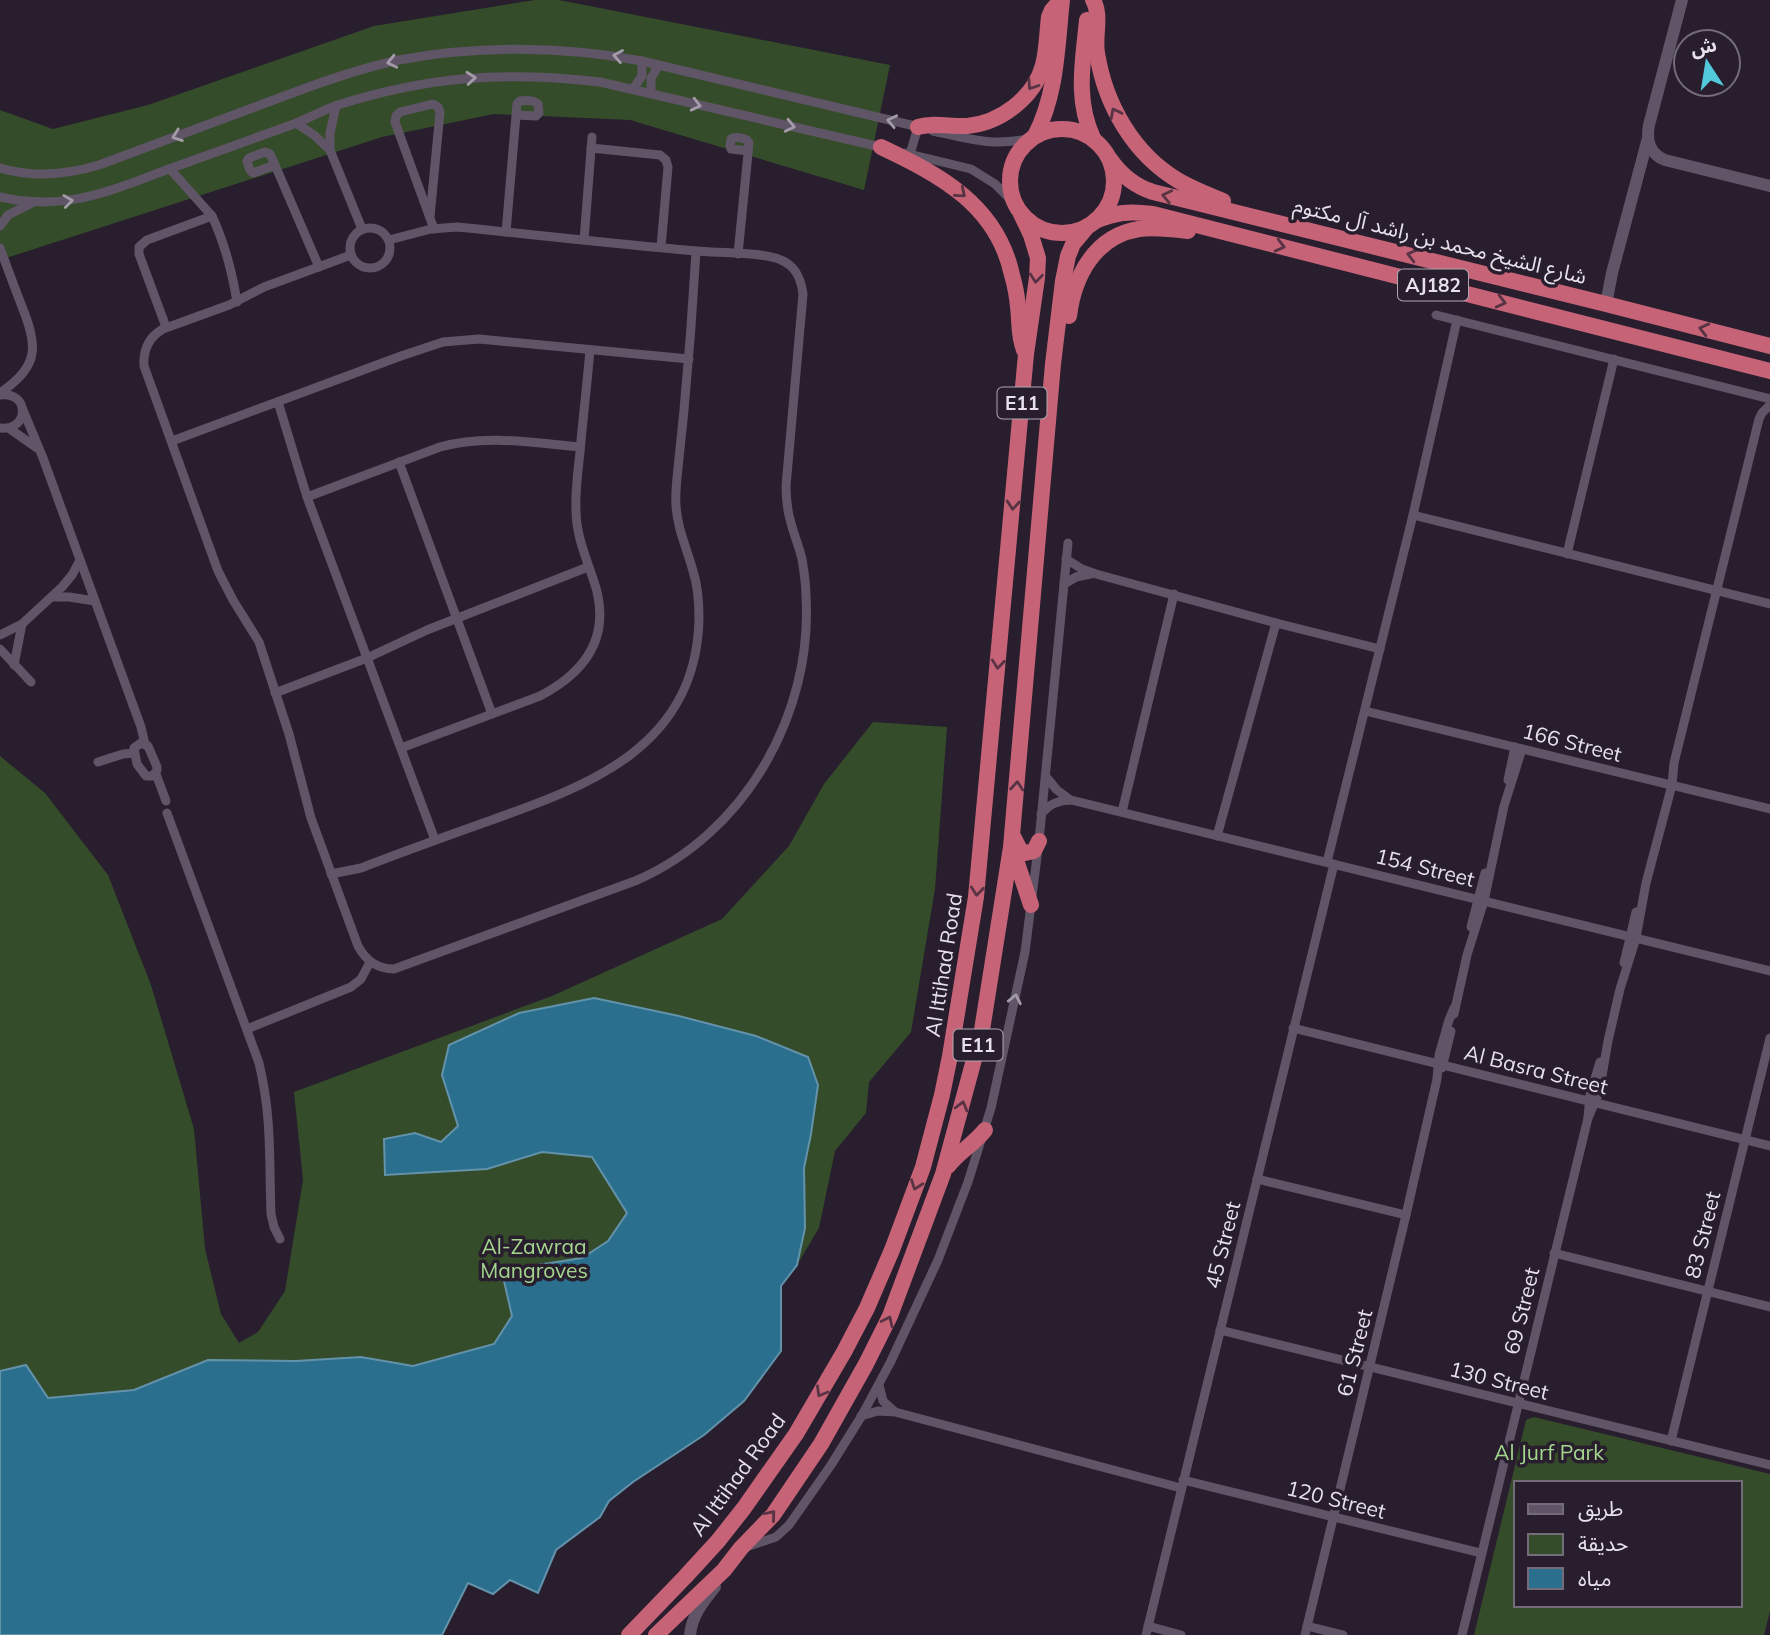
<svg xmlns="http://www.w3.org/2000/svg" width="1770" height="1635" viewBox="0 0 1770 1635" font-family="Mulish,'Noto Sans Arabic',sans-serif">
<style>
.green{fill:#354c2a;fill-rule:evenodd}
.water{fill:#2a708e;stroke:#6392aa;stroke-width:2}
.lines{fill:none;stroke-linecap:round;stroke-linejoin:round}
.street{stroke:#605567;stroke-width:9}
.secondary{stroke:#605567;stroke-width:12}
.highway{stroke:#c66377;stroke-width:16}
.oneway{stroke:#a49baa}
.oneway2{stroke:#573344}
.labels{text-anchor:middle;stroke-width:7;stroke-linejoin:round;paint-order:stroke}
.shield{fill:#281e2e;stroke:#aea6b3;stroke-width:2}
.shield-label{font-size:19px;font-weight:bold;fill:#e8e1ec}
.street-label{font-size:21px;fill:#e8e1ec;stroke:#281e2e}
.park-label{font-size:21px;fill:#a4d78d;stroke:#281e2e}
</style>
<rect width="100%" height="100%" fill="#281e2e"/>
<g class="green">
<path d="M 535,0 L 559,0 L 890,65 L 864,190 L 630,120 L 494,114 L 382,137 L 0,260 L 0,110 L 53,129 L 148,105 L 374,26 Z"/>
<path d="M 873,722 L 947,727 L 935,889 L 911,1032 L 869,1082 L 866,1113 L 835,1151 L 819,1228 L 797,1265 L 781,1286 L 781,1351 L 744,1401 L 704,1435 L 633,1482 L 609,1501 L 600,1517 L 556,1550 L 538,1593 L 510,1580 L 493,1594 L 468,1583 L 442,1635 L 0,1635 L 0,756 L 45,793 L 108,875 L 151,985 L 194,1129 L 205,1249 L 221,1314 L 239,1343 L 258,1332 L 285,1291 L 303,1180 L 294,1092 L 552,996 L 722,919 L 789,846 L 824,784 Z"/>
<path d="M 1534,1417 L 1770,1474 L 1770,1611 L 1764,1635 L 1474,1635 L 1526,1420 ZM 1516,1483 L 1740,1483 L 1740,1605 L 1516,1605 Z"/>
</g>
<path class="water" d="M 594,998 L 679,1016 L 756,1036 L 808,1057 L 818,1085 L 811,1134 L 804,1168 L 805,1228 L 797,1265 L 781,1286 L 781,1351 L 744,1401 L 704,1435 L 633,1482 L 609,1501 L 600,1517 L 556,1550 L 538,1593 L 510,1580 L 493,1594 L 468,1583 L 442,1635 L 0,1635 L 0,1371 L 26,1365 L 48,1398 L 134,1390 L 208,1360 L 296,1361 L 361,1357 L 413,1366 L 494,1344 L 512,1316 L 504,1281 L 531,1266 L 582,1258 L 608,1241 L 627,1213 L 592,1157 L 542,1152 L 487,1169 L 385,1175 L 384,1139 L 415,1133 L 441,1142 L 458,1126 L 442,1075 L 449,1045 L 519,1013 Z"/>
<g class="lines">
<g class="street">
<path d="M 633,89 L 642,76 L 642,61"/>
<path d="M 651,93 L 651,78 L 659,65"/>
<path d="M 336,106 L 330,133 L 330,150 L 362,229"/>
<path d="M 296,123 L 314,135 L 330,150"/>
<path d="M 933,131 C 969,139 994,147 1031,138"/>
<path d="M 591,148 L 660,155 L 666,160 L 668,167 L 661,247"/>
<path d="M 905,153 L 971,169 L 995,184 L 1015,204"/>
<path d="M 910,154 L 918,127"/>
<path d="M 275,165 L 253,173 L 250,170 L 247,161 L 249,158 L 265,152 L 270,154 L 275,165 L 319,267"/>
<path d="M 0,168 C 34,178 66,175 99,165 C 154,145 208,124 263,104 C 308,87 353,70 399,60 C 481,45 561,46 642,61 L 919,127"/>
<path d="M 170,169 L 212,216"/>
<path d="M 0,197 C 65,212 110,191 169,169 C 211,154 253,139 294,124 C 309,118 323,110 338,105 C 429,76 506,71 600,82 L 885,148"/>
<path d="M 430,217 L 440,112 L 438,107 L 433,104 L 400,112 L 396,116 L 395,122 L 434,229"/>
<path d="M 0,226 L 8,215 L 32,203"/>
<circle cx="370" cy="248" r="20"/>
<path d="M 506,232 L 517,104 L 520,101 C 525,100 534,100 538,104 L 539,113 L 536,116 L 516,115"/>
<path d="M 584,240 L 592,137"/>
<path d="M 0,248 C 7,267 14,286 21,304 C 38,347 40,365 0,393"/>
<path d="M 738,254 L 749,143 L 747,140 C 743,138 735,136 731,139 L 730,146 L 731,149 L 748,151"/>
<path d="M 351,255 L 264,287 L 229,305 L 163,329 C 149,337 143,350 144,366 L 218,571 L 233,600 L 259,642 L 289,734 L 311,818 L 358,946 C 366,961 377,969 394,969 L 635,881 C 745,834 813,714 806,596 C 806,583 804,571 802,559 C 799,546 794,535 791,523 C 787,510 786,498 786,486 L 803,294 C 801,279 796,266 781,260 C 763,252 718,253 696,251 C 616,244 537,235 457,227 L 431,229 L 389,240"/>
<path d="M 1436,315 L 1770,399"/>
<path d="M 166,327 L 139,254 L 139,247 L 147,240 L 212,216 C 225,244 232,271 237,302"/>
<path d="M 0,395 C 30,391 30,431 0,428"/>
<path d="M 278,402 L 307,497 L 435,840"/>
<path d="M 23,410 L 43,458 L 141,727 L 145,744"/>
<path d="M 10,429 L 37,448"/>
<path d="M 172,441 L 401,356 L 443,342 L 479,339 L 689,359"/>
<path d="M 399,462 L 492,714"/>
<path d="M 307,497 L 440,447 C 486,434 534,443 580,447"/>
<path d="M 1413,515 L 1770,604"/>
<path d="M 1567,554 L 1614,359"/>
<path d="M 1066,559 L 1082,569 L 1096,574 L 1276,623 L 1380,649"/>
<path d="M 1064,584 L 1076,577 L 1091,574"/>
<path d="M 52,597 L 69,597 L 95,601"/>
<path d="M 0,635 L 22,624 L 62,587 L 72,575 L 80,560"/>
<path d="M 0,649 L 31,682"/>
<path d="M 14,665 L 22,624"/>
<path d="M 275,693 L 367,658 L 427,630 L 588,567"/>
<path d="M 1365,711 L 1770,809"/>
<path d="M 141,743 L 148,746 L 157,767 L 157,770 L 153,776 L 146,776 L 137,764 L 134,748 Z"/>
<path d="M 401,748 L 540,696 C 584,673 610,639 596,588 C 588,561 576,538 576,510 C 575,491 578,471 580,452 C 583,418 587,384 590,350"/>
<path d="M 98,762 L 123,754 L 134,753"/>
<path d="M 156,774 L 166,801"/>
<path d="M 1046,777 L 1057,790 L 1069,799"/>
<path d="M 1508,780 L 1515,747"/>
<path d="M 1122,812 L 1174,594"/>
<path d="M 167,813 L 259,1063 C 272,1117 269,1160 271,1214 L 274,1227 L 280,1239"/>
<path d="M 1041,814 C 1049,804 1058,800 1071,800 L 1770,971"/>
<path d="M 1217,836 L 1276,623"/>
<path d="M 1327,862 L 1413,515 L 1457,320"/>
<path d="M 331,874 L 361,868 C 402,852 444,837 486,822 C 588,786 696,748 699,619 C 699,603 698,586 693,571 C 687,549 677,528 676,505 C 675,492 677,480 678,468 C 680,448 682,429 684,410 C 689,357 693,304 696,251"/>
<path d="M 1471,927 L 1485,873"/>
<path d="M 1624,963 L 1636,912"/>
<path d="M 1454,1014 L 1467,955 L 1484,901 L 1504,806 L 1522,749"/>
<path d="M 1293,1028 L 1770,1146"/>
<path d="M 247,1029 L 351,987 L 361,979 L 370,962"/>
<path d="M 1442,1068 L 1451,1031"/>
<path d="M 1588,1118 L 1599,1093 L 1608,1041 L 1620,989 L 1636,938 L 1646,883 L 1672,785 L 1674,763 L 1759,419 L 1762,413 L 1770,405"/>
<path d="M 1257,1179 L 1406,1215"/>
<path d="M 1554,1253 L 1770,1307"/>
<path d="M 1220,1330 L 1770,1465"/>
<path d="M 879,1385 L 883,1401 L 894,1411"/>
<path d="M 861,1416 L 878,1411 L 895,1412 L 1181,1488"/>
<path d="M 1671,1441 L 1770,1038"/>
<path d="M 1183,1480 L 1481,1553"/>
<path d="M 746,1547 L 776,1537 L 789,1525 L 831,1465 L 861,1417 L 891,1361 L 938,1260 L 968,1182 L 991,1108 L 1025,952 L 1039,841 L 1068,543"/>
<path d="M 1148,1626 L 1181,1635"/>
<path d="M 1307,1626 L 1343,1635"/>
<path d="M 1146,1635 L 1334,864"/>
<path d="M 1305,1635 L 1406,1215 L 1437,1079 L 1439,1055 L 1449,1020 L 1454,1008"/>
<path d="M 1462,1635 L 1588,1118 L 1590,1095 L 1600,1062"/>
</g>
<g class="secondary">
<path d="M 1682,0 L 1649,125 C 1646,140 1650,154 1665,160 L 1770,186"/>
<path d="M 1606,304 L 1612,273 L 1648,138"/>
<path d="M 690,1635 C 692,1615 703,1602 715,1587"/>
</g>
<g class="highway">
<path d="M 1093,0 C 1102,15 1094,36 1097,53 C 1105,104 1133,154 1179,181 C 1193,189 1208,195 1223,201"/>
<path d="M 1087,20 C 1083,62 1075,99 1093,138"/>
<path d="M 918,127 C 935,122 950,127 967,126 C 1000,123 1034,98 1043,65 C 1047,50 1047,33 1049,17 L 1052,10 L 1061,0"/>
<circle cx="1062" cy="181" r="52"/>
<path d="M 1035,136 C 1057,94 1057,46 1062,0"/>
<path d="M 881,147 C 940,175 997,205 1012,275 C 1015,285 1017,296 1018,307 C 1020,322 1018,335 1024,350"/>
<path d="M 1110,159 C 1121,175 1134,186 1153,192 L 1606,304 L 1770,346"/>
<path d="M 1095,221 C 1117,212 1129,211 1153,214 L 1770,371"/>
<path d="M 1069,316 C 1074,276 1095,236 1139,229 C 1155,227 1172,229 1188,231"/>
<path d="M 1014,838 L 1020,850 L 1025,853 L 1034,851 L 1039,841"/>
<path d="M 1013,851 L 1031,905"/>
<path d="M 948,1166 C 959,1152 974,1144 985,1130"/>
<path d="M 629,1635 L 685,1577 L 718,1541 L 744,1508 L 796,1434 L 844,1352 L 867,1308 L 892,1250 L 923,1167 L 942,1095 L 950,1056 L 976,897 L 1026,354 L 1037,278 L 1038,258 L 1031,235 L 1021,214"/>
<path d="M 656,1635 L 724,1570 L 741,1548 L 773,1515 L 821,1444 L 866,1364 L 890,1316 L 943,1174 L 982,1030 L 1011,847 L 1053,364 L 1063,281 L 1068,256 L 1073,244 L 1088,226"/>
</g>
</g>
<defs><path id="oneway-chevron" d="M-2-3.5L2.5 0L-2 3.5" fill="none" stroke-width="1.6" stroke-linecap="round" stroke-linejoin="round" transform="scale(1.75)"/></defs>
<g class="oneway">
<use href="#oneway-chevron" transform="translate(618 56) rotate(-170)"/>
<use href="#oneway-chevron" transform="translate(392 62) rotate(167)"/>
<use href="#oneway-chevron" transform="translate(471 78) rotate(-5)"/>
<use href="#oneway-chevron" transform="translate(696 105) rotate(14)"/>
<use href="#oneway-chevron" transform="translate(892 121) rotate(-168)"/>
<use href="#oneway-chevron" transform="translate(790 126) rotate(13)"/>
<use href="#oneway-chevron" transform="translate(177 136) rotate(160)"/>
<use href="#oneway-chevron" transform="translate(68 201) rotate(-7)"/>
<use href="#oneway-chevron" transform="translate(1015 999) rotate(-78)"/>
</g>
<g class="oneway2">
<use href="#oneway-chevron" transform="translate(1032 85) rotate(124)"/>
<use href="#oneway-chevron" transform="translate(1115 113) rotate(-117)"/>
<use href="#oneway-chevron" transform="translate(961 193) rotate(40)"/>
<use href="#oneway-chevron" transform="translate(1167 196) rotate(-168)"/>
<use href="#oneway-chevron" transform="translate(1280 246) rotate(14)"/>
<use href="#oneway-chevron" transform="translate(1412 255) rotate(-166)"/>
<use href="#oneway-chevron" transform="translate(1036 278) rotate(96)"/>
<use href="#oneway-chevron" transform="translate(1501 302) rotate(14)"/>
<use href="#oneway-chevron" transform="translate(1704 329) rotate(-166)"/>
<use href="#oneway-chevron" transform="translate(1013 505) rotate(95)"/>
<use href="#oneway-chevron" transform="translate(998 664) rotate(96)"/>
<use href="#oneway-chevron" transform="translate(1017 786) rotate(-85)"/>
<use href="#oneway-chevron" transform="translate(977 891) rotate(96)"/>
<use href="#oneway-chevron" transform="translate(962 1106) rotate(-75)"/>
<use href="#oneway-chevron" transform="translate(916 1185) rotate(110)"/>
<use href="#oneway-chevron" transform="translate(888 1321) rotate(-65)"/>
<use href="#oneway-chevron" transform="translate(821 1392) rotate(120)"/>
<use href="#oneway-chevron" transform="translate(771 1515) rotate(-50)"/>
</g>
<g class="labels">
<g class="shield">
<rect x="1398" y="269.5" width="70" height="31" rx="5"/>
<rect x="997.5" y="387.5" width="49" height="31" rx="5"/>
<rect x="953.5" y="1029.5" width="49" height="31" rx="5"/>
</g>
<g class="shield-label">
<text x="1433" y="292">AJ182</text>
<text x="1022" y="410">E11</text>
<text x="978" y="1052">E11</text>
</g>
<g class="street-label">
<text transform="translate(1440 241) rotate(14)" y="7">شارع الشيخ محمد بن راشد آل مكتوم</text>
<text transform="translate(1572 743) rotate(14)" y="7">166 Street</text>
<text transform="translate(1425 868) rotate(14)" y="7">154 Street</text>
<text transform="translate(944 965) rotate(-81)" y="7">Al Ittihad Road</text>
<text transform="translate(1536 1070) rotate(14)" y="7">Al Basra Street</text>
<text transform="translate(1703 1235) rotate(-76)" y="7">83 Street</text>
<text transform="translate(1223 1245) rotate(-76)" y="7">45 Street</text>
<text transform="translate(1522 1311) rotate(-76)" y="7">69 Street</text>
<text transform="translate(1355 1353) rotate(-76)" y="7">61 Street</text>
<text transform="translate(1499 1381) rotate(14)" y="7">130 Street</text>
<text transform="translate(738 1475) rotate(-54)" y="7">Al Ittihad Road</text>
<text transform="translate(1336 1500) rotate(14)" y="7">120 Street</text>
</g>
<g class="park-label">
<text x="534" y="1254">Al-Zawraa<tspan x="534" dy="24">Mangroves</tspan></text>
<text x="1549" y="1460">Al Jurf Park</text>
</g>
</g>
<rect x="1514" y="1481" width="228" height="126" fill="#281e2e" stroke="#756c7a" stroke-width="2"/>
<rect x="1528" y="1504" width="35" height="10" fill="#605567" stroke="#756c7a" stroke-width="2"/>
<text x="1578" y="1516" font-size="21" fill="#e8e1ec">طريق</text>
<rect x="1528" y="1534" width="35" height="21" fill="#354c2a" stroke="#756c7a" stroke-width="2"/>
<text x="1578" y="1551" font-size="21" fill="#e8e1ec">حديقة</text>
<rect x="1528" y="1568" width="35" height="21" fill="#2a708e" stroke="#756c7a" stroke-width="2"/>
<text x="1578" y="1586" font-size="21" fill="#e8e1ec">مياه</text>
<g transform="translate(1707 63) rotate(348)"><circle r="33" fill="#281e2e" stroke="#756c7a" stroke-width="2"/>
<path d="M0-5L12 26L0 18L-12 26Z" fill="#53cadc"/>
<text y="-10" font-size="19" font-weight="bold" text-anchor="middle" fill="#e8e1ec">ش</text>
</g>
</svg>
